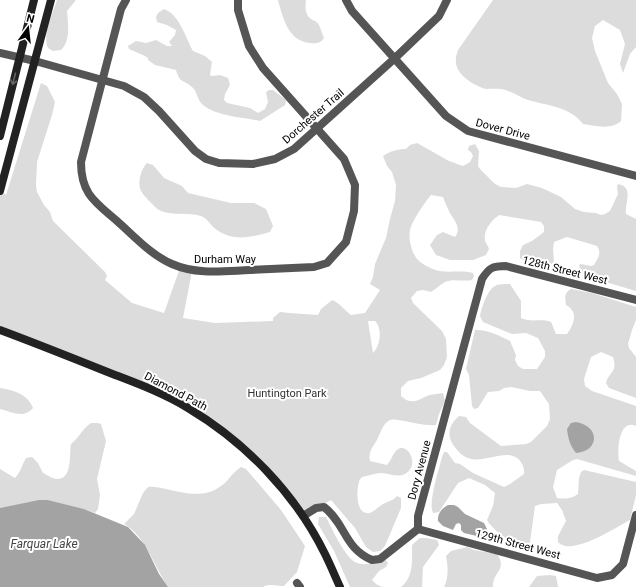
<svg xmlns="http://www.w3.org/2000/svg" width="636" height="587" viewBox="0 0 636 587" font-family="Roboto,sans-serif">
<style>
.green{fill:#dcdcdc;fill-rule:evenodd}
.water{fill:#a3a3a3}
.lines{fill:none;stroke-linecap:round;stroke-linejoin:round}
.street{stroke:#555;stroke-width:8}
.secondary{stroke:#222;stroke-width:8}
.oneway{stroke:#646464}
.labels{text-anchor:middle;stroke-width:4;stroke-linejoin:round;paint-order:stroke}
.street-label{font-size:11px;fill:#000;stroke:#fff}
.park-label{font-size:11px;fill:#333;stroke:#fff}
.water-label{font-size:12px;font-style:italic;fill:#444;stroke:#fff}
</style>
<rect width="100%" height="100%" fill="#fff"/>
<g class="green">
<path d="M 57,0 L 76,0 L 67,11 C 68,23 71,41 61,50 L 53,51 L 48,48 C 42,34 53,13 57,0 Z"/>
<path d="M 278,0 L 306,0 C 305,7 305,15 311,19 C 314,21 317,21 319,25 C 321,29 322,34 324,38 C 321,43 315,44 310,43 C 288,41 283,18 278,0 Z"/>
<path d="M 493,0 L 636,0 L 636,47 L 630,54 L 623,73 L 620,64 L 625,44 L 620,30 L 603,20 L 595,26 L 592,38 L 595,51 L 608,83 L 617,94 L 622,104 L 621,121 C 611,130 596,126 583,124 C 569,106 548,106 528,100 C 521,98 515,93 508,91 C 501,88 494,89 486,89 C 481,88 477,85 472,83 C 459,74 452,66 458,50 Z"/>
<path d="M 164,9 C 179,14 186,38 193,51 L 205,56 L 212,62 L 210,75 L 212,76 L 220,75 L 228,78 L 230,85 L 225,94 L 224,100 L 227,103 L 250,108 L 258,113 L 265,109 L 268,102 L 266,92 L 269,90 L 273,90 L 286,100 L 285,105 L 260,121 C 242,117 213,116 201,103 C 197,98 197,91 192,87 C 183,79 180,84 176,70 L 155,65 L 148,60 L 148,58 L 145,56 L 129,49 L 128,46 L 136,41 L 146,43 L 156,40 L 167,46 L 172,46 L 169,42 L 175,35 L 176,30 L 167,25 L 157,22 L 156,17 L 158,13 Z"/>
<path d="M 41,83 L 47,86 L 55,102 L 52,115 L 37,162 L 36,185 L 37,192 L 44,205 L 50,212 L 53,221 L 105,272 L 107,276 L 105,280 L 132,303 L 164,313 L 180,268 L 192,271 L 183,318 L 215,323 L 273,321 L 273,318 L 280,312 L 289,313 L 318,315 L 321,309 L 332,300 C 340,303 344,310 351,315 L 365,313 L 380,290 L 370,284 L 373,277 L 375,264 L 386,238 L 390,219 L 395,201 L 396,185 L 392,172 L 387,166 L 383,156 C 391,151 397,149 406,149 L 410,145 L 417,143 L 449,161 L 463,166 L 470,162 L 473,156 L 471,152 L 468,150 L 469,146 L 475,144 L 479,151 L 478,166 L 480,169 L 495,184 L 501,187 L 516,188 L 527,184 L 542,188 L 561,197 L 575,209 L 584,212 L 596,213 L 601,215 L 605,214 L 610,211 L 618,194 L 617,187 L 618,184 C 635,187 624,204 626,214 L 636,219 L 636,291 L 609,283 L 581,273 L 579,265 L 581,264 L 591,266 L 594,265 C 598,258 602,253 597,246 L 567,237 L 554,242 L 553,249 L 554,261 L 552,264 C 540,265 530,266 520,258 L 520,251 L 523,245 L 532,241 L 544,232 L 544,226 L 541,222 L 499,215 C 492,220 483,230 485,240 C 485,243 488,245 489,249 L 486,255 L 473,260 L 450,260 L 436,255 L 430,245 L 437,235 L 443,232 L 455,237 C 462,228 454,220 450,213 C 447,208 445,202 443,197 L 431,195 C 425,202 412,221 410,230 C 408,238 412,253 417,259 C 423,265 432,269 439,271 C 451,273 462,270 473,273 L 474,276 L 472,280 C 463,282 453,278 445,282 C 441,284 436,289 431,292 L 423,290 L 417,291 L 411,298 L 413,303 L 442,331 L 446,339 L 447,357 L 444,365 L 440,370 L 421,378 L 408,381 L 401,388 L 401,396 C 411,405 416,401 427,396 C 432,394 438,394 443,393 L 445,401 L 439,414 L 436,425 C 424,427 395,417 390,420 C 383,423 380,434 377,440 C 373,446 368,453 370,461 L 387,465 C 391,461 393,453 397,450 C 407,441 421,465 405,474 C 396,478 389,473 381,473 C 375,473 368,476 362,477 C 361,478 359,480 359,482 C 356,491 356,516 370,513 C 375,511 379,506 383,504 C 388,501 393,501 397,496 L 401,498 L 401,508 L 385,546 L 380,551 L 373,552 L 366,547 L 355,528 L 331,500 L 303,515 L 259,465 L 233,442 L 179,404 L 0,331 L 0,190 L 6,195 ZM 368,321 L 375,321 C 383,329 380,346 373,353 Z"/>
<path d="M 147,163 L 153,165 L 164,178 L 182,186 L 188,193 L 231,203 L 254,203 L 266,209 L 273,226 L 270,232 C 252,237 234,242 217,230 C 210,226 209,219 201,216 C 188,212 174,216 161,211 C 156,209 153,204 149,201 C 147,198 143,195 141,191 C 137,183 141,169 147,163 Z"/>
<path d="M 510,284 L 521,301 L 521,318 C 532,323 540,318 551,322 L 556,334 L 567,334 C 574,324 579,312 566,305 C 565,297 564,293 571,289 L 592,293 L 636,307 L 636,320 L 632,330 L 628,344 L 629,348 L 636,357 L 636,398 L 609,388 L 606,383 C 609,371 618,373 613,357 L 601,352 L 591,357 L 584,379 L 585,386 L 592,391 L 636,406 L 636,426 C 619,418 617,450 619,461 L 636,471 L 636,476 L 577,459 L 573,460 L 557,470 L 553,487 L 557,498 C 566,499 571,499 578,494 L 579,478 L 581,472 L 584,470 L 636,482 L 636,495 L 630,520 C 615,528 571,557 558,542 L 558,536 L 566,521 L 562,510 L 557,503 L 541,504 L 535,506 L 530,542 L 527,546 C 524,546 520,546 518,545 C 509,542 491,528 487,520 L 493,506 L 495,493 L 485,485 L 469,478 L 458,483 L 439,512 L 433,513 C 428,503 439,469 442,457 L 444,452 L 447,452 L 455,463 L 460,464 L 473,473 L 504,487 L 510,484 L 524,474 C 525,465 519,456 509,455 C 491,454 473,468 458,451 C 455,447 451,443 450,438 C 448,429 452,422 459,416 L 466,417 L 470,423 L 501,446 L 526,444 L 531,442 L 547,426 L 550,419 L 549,404 L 540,391 L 530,391 L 511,387 L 504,388 L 499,391 L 488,392 L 478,408 L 474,409 L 472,406 L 469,375 L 466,369 L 475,330 C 486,329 501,336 510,341 L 516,355 L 515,360 L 518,366 L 523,369 L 537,369 L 545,357 L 545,351 L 538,338 L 526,333 L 512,334 L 483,322 L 480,316 C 482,307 487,289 497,285 C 500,284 506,284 510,284 Z"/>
<path d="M 0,388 C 13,390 28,394 33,408 C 24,419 12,412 0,409 Z"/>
<path d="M 91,423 L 98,423 L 101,424 L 106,441 L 97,479 L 100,495 L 98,509 L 95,513 L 84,509 L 48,500 L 0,508 L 0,469 L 15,478 C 21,471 22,465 26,458 L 32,457 L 38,463 L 43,473 C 47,475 53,479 57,479 C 73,479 69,454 71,444 C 79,438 82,429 91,423 Z"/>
<path d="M 241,467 L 246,469 L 281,510 L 305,546 L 297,572 L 284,586 C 277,586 268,583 263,587 L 168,587 C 155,568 145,535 124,524 L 134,514 L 143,493 L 148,487 C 154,486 160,488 166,489 C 183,493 203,498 218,488 C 228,483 232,472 241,467 Z"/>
<path d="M 319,517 L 326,517 C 331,527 345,557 355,562 C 364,567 377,562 386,560 L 388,563 L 386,567 L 379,571 L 372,580 L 376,584 L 382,587 L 350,587 L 334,551 L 318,524 Z"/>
<path d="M 420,538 L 426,538 L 437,540 L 439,545 L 423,567 L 422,587 L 401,587 C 414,577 412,560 412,545 Z"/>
<path d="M 467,547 L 474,550 L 497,554 C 508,570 492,572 493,587 L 444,587 C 449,578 448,566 446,556 L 451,551 Z"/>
<path d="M 550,575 L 556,576 L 558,587 L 529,587 L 537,576 Z"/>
</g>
<g class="water">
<path d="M 576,422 C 600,426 600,451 576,453 C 570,446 568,438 567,429 L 571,423 Z"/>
<path d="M 39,500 L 48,500 L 84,509 L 128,527 L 145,545 L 159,574 L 168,587 L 0,587 L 0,508 Z"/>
<path d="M 448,505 L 454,505 L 458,507 L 465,514 L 484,523 L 487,529 L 485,535 L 481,537 L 464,533 L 461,530 L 461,525 L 459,523 L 456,524 L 453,530 L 443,526 L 438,521 C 437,514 442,508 448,505 Z"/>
</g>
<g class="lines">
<g class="street">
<path d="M 126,0 L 121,9 L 81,162 C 81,194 95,202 117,221 C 134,236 151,255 172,264 C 197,275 224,271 250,270 C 271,269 292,268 314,267 L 327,263 L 346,242 L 354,211 L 355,185 L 344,159 L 263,68 L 249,46 L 238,10 L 238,0"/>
<path d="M 346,0 L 352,11 L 446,116 L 468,131 L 636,176"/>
<path d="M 0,53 L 35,61 L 124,86 L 144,97 L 159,111 L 195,151 L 206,159 L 219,163 L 253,164 L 275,159 L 294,149 L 394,59 L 439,16 L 447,0"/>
<path d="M 303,516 L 316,508 L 324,507 C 346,524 344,548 372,560 L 380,559 L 418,529 L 418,516 L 482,279 C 489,268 492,266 506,266 L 636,300"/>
<path d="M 418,529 L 597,578 L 612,575 L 623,564 L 636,515"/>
<path d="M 297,583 L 300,587"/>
</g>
<g class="secondary">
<path d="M 0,136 L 34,0"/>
<path d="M 0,191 L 51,0"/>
<path d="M 0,330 C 35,343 70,357 105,371 C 133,382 162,392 188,408 C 245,442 295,493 325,554 C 330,564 335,576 340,587"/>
</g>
</g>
<defs><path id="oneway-shaft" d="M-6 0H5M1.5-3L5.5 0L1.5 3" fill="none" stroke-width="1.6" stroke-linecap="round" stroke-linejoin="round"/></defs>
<use class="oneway" href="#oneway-shaft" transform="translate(14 79) rotate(104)"/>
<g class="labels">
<g class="street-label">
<text transform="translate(313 116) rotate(-41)" y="4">Dorchester Trail</text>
<text transform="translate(503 129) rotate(15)" y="4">Dover Drive</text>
<text x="225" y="263">Durham Way</text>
<text transform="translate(565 270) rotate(14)" y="4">128th Street West</text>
<text transform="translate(176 391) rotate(28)" y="4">Diamond Path</text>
<text transform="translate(419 470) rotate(-75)" y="4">Dory Avenue</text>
<text transform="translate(518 544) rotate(15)" y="4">129th Street West</text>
</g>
<g class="park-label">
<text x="287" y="397">Huntington Park</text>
</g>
<g class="water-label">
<text x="44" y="548">Farquar Lake</text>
</g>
</g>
<g transform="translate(28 28) rotate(15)" stroke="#ffffff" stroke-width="3" paint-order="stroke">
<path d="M0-3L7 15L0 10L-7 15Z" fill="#000000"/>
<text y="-6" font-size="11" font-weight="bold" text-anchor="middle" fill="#000000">N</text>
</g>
</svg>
